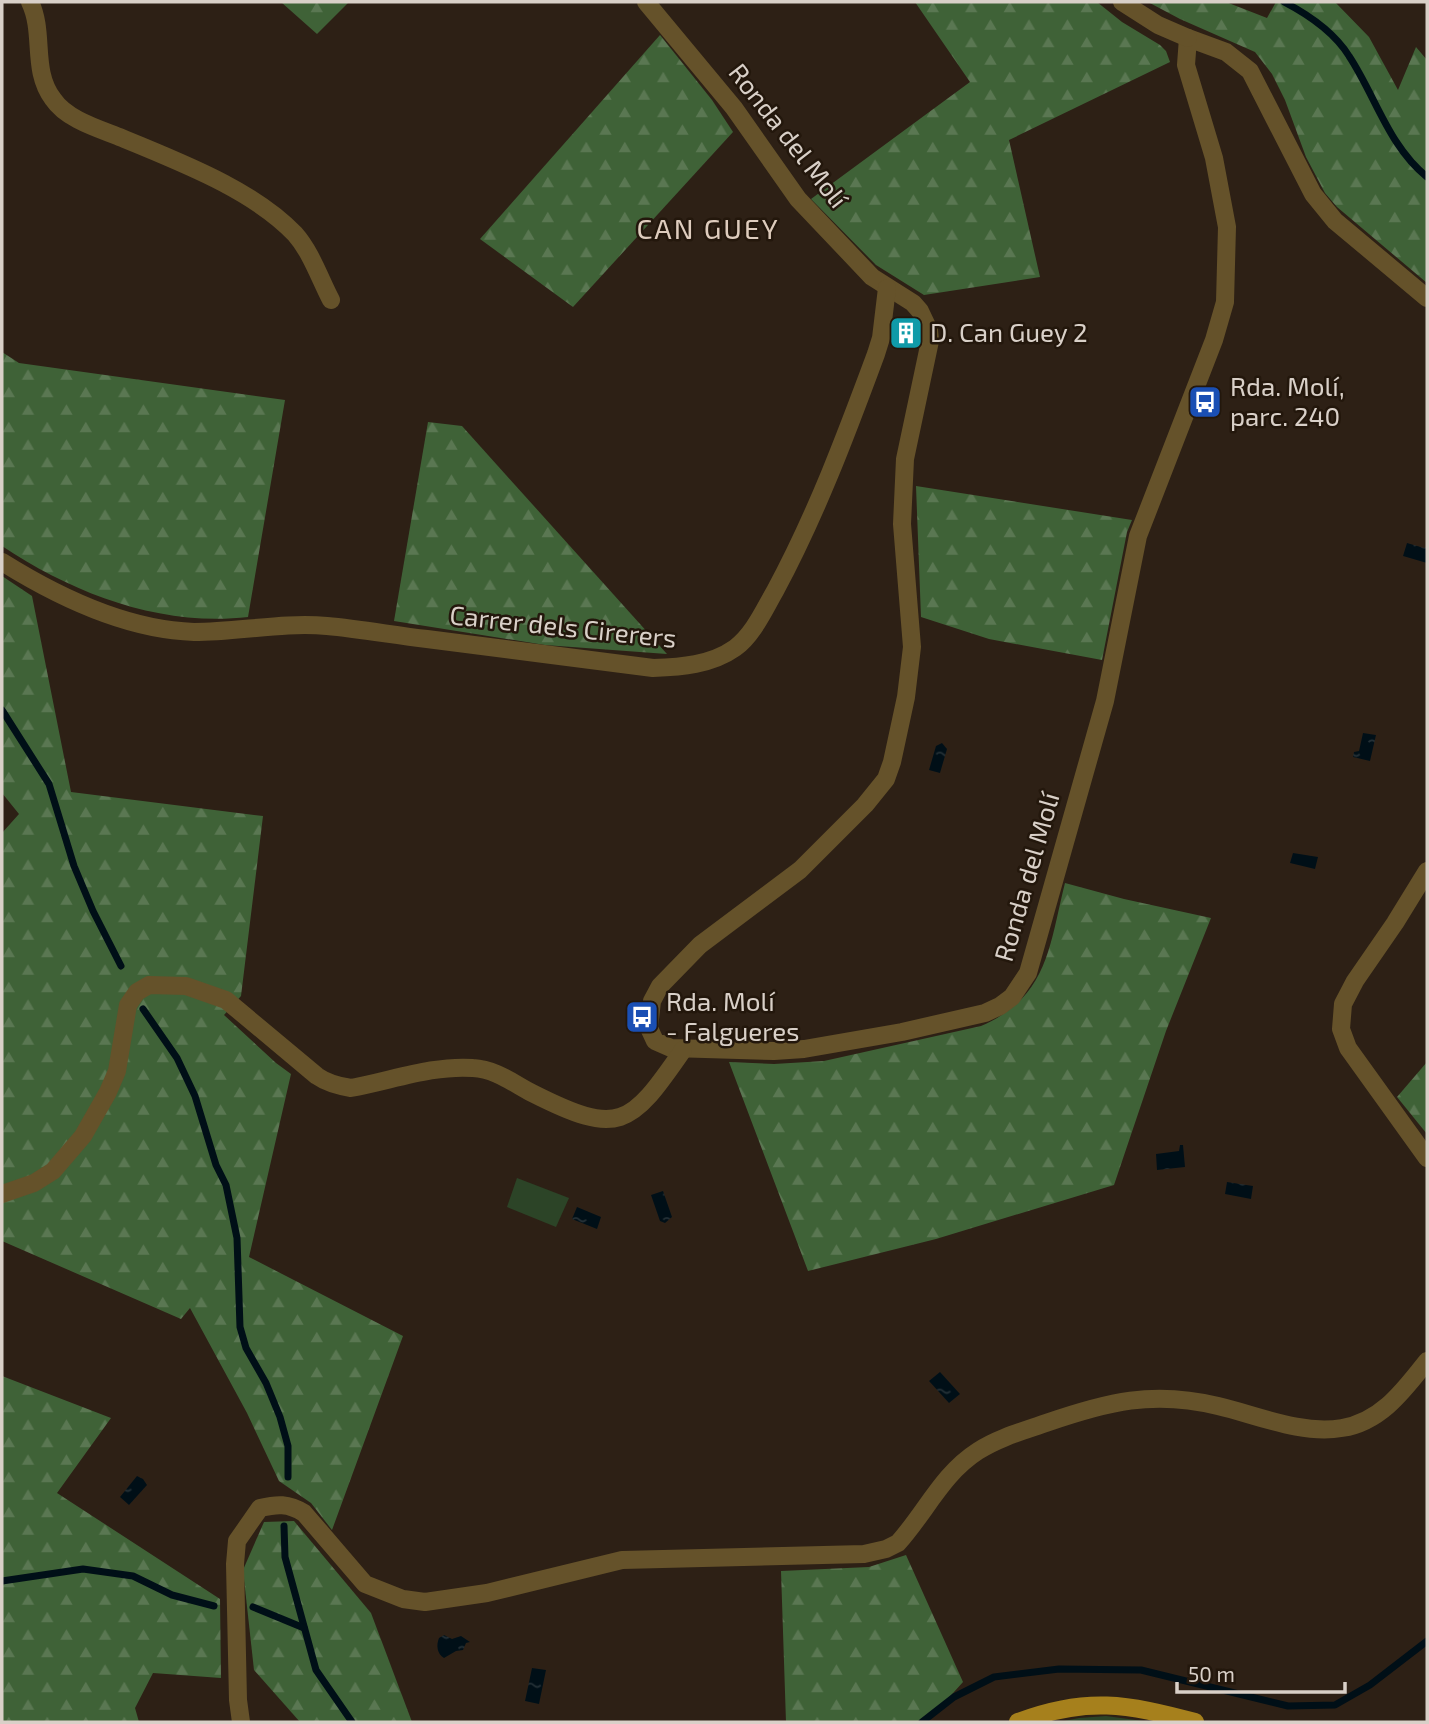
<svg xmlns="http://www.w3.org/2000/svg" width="1429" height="1724" viewBox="0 0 1429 1724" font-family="'Exo 2',sans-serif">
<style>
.grass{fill:#2c4427}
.forest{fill:url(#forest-firs)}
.water{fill:url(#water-ripples)}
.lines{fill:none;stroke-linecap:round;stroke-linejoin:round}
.stream{stroke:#000f17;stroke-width:7}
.minor{stroke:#65522a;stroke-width:18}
.primary{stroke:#a6801c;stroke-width:18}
.labels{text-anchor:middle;stroke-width:5;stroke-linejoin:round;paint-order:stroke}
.street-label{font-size:26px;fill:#d9d0c8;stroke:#23170c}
.poi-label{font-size:26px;fill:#d9d0c8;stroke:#23170c;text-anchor:start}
.neighbourhood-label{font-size:28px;letter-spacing:2px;fill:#deccbd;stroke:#23170c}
</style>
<defs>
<pattern id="forest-firs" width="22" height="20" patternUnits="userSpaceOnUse" patternTransform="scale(1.75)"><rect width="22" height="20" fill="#3f6237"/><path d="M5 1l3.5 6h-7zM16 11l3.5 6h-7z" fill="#5a7752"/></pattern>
<pattern id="water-ripples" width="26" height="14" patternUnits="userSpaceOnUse" patternTransform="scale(1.75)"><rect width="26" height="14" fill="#000f17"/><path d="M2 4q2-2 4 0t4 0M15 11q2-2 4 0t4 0" fill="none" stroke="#253137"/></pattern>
</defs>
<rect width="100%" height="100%" fill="#2d2015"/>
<g class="grass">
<path d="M 517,1178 L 569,1198 L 556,1227 L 507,1207 Z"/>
<path d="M 1106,1716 L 1151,1722 L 1059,1722 L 1079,1718 Z"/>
</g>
<g class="forest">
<path d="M 281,2 L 349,2 L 317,34 Z"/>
<path d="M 915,2 L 1097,2 L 1122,22 L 1160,45 L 1166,51 L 1170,62 L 1009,140 L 1040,277 L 924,295 L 876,265 L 811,199 L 970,82 Z"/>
<path d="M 1148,2 L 1226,2 L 1267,18 L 1276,2 L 1335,2 L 1369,37 L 1398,90 L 1416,47 L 1427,60 L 1427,283 L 1337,207 L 1325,193 L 1306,157 L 1285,100 L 1272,74 L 1255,52 L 1180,19 Z"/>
<path d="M 660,35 L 712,100 L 733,132 L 573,307 L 480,239 Z"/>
<path d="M 2,352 L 19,363 L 285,400 L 248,617 C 161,627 74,594 2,546 Z"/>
<path d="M 428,422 L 462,426 L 667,654 L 545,645 L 394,621 Z"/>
<path d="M 916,486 L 1132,520 L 1127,532 L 1102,660 L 989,639 L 921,617 Z"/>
<path d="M 2,576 L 32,596 L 71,792 L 263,816 L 241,996 L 224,1015 L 276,1063 L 291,1074 L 249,1257 L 403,1336 L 332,1530 L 311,1503 L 279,1481 L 247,1413 L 190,1308 L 181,1319 L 2,1241 L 2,833 L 19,814 L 2,793 Z"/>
<path d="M 1065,883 L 1124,899 L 1211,918 L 1166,1031 L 1114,1185 L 936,1239 L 808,1271 L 729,1062 L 774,1064 L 824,1061 L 981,1026 C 1048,997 1049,947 1065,883 Z"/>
<path d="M 1427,1062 L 1427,1134 L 1397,1097 Z"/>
<path d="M 2,1376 L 111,1418 L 57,1493 L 220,1599 L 221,1678 L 153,1673 L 135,1708 L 139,1722 L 2,1722 Z"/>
<path d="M 294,1521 L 371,1613 L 412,1722 L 300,1722 L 254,1670 L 243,1570 L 264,1522 Z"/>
<path d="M 906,1555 L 963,1682 L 944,1703 L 917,1722 L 786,1722 L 781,1571 L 869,1567 Z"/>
</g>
<g class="water">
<path d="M 1407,543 L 1424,548 L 1427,547 L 1427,563 L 1403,556 Z"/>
<path d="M 1363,733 L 1376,735 L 1370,761 L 1353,757 L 1354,752 L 1359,751 Z"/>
<path d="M 942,743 L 947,749 L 940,773 L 929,770 L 936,746 Z"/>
<path d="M 1293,853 L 1318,857 L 1315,869 L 1290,863 Z"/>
<path d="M 1180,1145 L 1183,1145 L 1185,1167 L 1157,1170 L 1156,1154 L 1179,1151 Z"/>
<path d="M 1227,1182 L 1253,1186 L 1251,1199 L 1225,1194 Z"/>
<path d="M 663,1191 L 672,1217 L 665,1223 L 660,1221 L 651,1195 Z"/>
<path d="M 577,1207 L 601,1217 L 597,1229 L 572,1219 Z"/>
<path d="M 940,1372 L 960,1394 L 949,1403 L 929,1381 Z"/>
<path d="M 137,1476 L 143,1479 L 147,1485 L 129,1505 L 120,1497 Z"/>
<path d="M 444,1635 L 452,1639 L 461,1636 L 470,1642 L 466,1643 L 463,1650 L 456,1651 L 444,1658 C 437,1654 436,1645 439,1638 Z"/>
<path d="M 532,1668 L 546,1670 L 539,1704 L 525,1701 Z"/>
</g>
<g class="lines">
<g class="stream">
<path d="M 1284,2 C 1309,15 1334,32 1349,56 C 1376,97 1388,145 1427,177"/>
<path d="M 2,710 L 49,784 L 74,866 L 93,911 L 121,966"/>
<path d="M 143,1009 L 177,1058 L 195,1096 L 216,1165 L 226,1185 L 237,1238 L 240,1327 L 246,1348 L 266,1383 L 280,1417 L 288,1446 L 288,1477"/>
<path d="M 284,1526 L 285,1557 L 316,1670 L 352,1722"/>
<path d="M 2,1581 L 83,1569 L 133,1576 L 172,1595 L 214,1606"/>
<path d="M 253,1607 L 304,1628"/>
<path d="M 922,1722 L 954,1697 L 994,1677 L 1059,1669 L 1141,1670 L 1288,1706 L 1335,1705 L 1370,1685 L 1427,1641"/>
</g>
<g class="minor">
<path d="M 30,2 C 45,33 31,70 53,99 C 67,120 100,129 122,138 C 179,162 252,189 295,234 C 311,252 320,279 331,300"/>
<path d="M 646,2 L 734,108 L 798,199 L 872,277 L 913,303 L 920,311 L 929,330 L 930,341 L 905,459 L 902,524 L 912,647 L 906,697 L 892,762 L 886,779 L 865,805 L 800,870 L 700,945 L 660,986 L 652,1001 L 649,1028 L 655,1041 L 671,1048 L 774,1051 L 804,1049 L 902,1032 L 985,1013 L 1000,1006 L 1012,997 L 1028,973 L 1105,701 L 1138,536 L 1214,340 L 1225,302 L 1227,227 L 1214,158 L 1186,65 L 1188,38 L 1226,52 L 1250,71 L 1313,194 L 1335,221 L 1427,298"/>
<path d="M 1122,2 L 1158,25 L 1188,38"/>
<path d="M 2,562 C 58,597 127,630 194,632 C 238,632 283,622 327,626 C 360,629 393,635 427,639 C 502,649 578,658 653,668 C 681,667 711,665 735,648 C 753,635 764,610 775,591 C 816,515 846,435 876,354 L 881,338 L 887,288"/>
<path d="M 1427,871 L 1395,923 L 1355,981 L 1343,1004 L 1341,1029 L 1348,1048 L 1427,1158"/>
<path d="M 2,1194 L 34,1183 L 53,1171 L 83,1136 L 108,1092 L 117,1071 L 128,1005 L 137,992 L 149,985 L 186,986 L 226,1000 L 317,1076 C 327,1083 338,1086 351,1088 C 391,1081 432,1065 473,1068 C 495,1069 513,1083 532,1093 C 619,1137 630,1127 683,1050"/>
<path d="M 241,1722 L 238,1700 L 235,1564 L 237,1541 L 260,1508 C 277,1504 288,1503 304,1513 L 365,1584 L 403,1599 L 425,1602 L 487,1593 L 622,1560 L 864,1554 L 886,1549 L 898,1543 C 926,1512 942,1474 978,1451 C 998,1438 1023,1431 1046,1423 C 1107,1402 1153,1390 1218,1406 C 1257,1415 1301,1435 1342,1428 C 1381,1422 1404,1390 1427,1361"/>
</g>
<path class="primary" d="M 1018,1722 C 1087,1696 1127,1704 1195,1722"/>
</g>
<defs>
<symbol id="building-square" viewBox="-11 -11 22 22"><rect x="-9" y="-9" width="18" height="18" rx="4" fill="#0f9aa8" stroke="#23170c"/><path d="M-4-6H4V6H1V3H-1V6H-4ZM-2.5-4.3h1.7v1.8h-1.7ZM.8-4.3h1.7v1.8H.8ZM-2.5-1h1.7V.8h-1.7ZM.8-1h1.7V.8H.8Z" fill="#fff"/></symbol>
<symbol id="bus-square" viewBox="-11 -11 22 22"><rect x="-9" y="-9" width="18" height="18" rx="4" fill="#1a4fb4" stroke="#23170c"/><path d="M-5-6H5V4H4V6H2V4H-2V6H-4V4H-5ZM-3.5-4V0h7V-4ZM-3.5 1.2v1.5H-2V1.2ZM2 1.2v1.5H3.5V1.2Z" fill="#fff"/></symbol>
</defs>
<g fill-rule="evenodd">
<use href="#building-square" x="887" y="314" width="38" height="38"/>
<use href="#bus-square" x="1186" y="383" width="38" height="38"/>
<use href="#bus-square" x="623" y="998" width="38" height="38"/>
</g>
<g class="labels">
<g class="street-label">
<text transform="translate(788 136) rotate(52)" y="9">Ronda del Molí</text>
<text transform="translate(563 627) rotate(6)" y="9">Carrer dels Cirerers</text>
<text transform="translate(1027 877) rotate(-74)" y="9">Ronda del Molí</text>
</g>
<g class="poi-label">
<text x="930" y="342">D. Can Guey 2</text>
<text x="1230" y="396">Rda. Molí,<tspan x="1230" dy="30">parc. 240</tspan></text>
<text x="666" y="1011">Rda. Molí<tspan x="666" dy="30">- Falgueres</tspan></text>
</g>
<g class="neighbourhood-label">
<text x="708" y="239">CAN GUEY</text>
</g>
</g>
<rect width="1429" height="1724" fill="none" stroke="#d9d0c8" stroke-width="7"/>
<path d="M1177 1682v10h168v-10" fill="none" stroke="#d9d0c8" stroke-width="3.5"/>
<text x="1188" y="1682" font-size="21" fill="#d9d0c8" stroke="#23170c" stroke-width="5" paint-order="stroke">50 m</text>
</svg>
